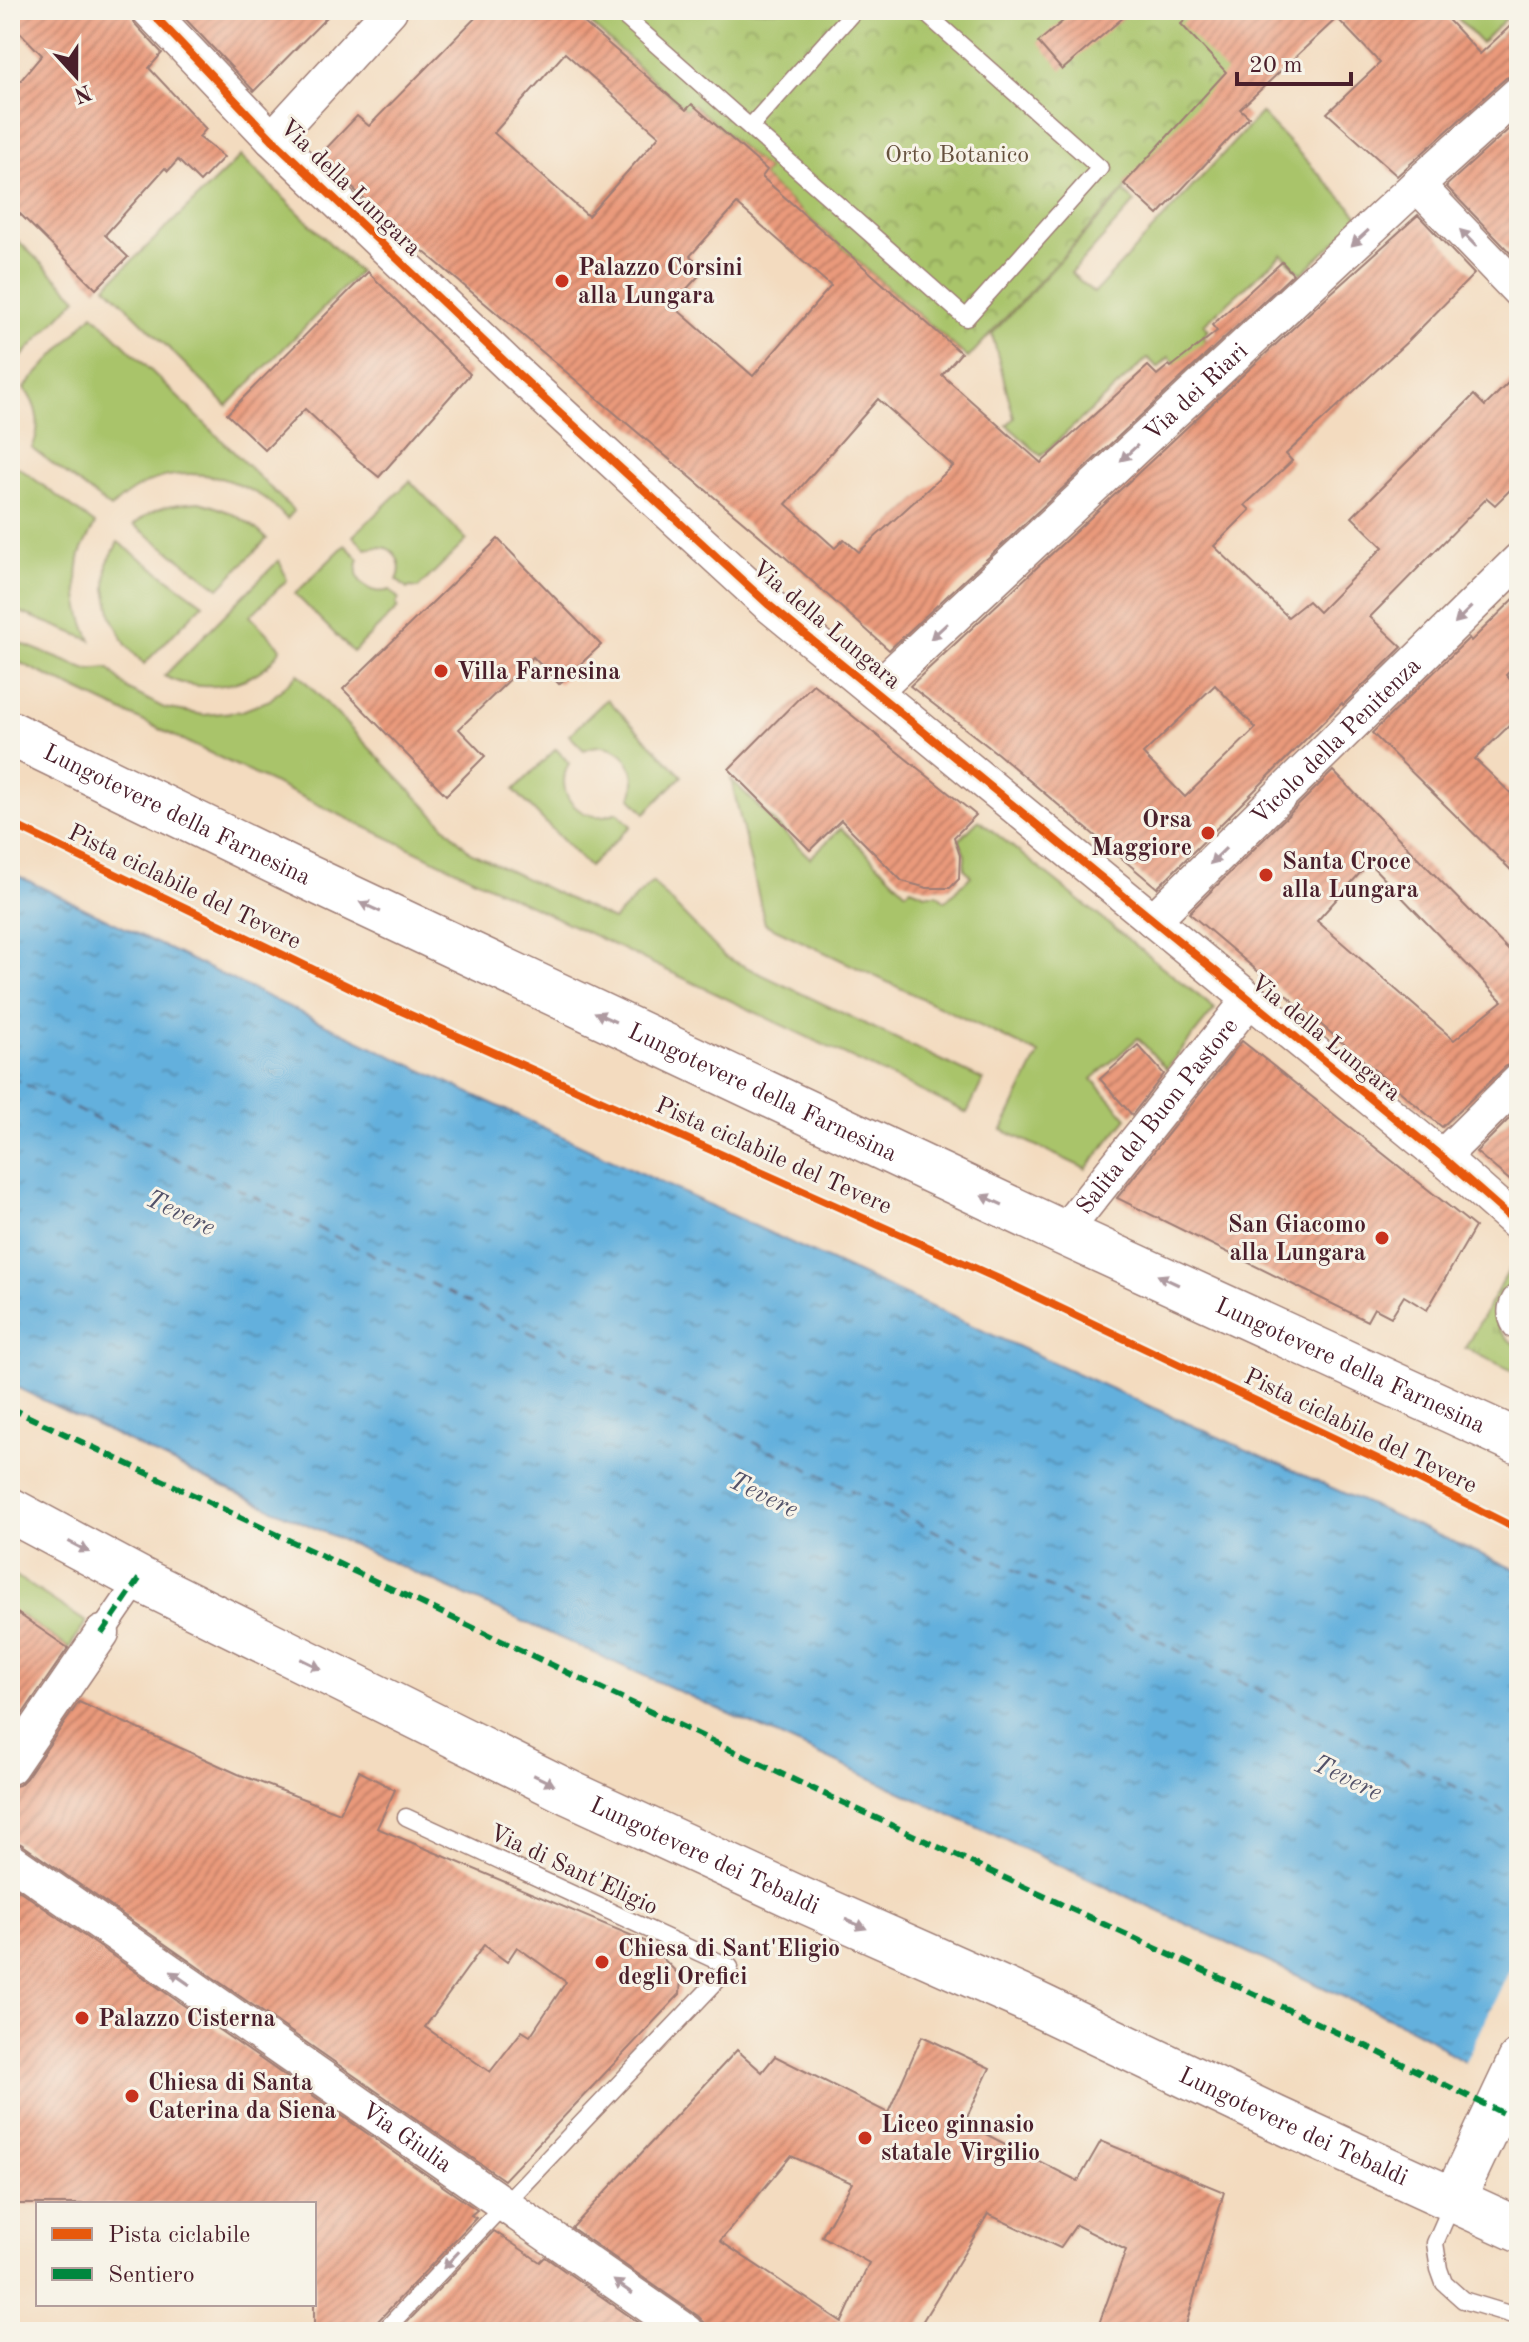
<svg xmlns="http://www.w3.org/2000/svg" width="1529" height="2342" viewBox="0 0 1529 2342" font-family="'Old Standard TT',serif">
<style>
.grass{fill:url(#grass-tufts);stroke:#7a724a;stroke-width:2}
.park{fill:url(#park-crowns);stroke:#7a724a;stroke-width:2}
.garden{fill:#a9c46a;stroke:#7a724a;stroke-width:2}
.water{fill:url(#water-ripples);stroke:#576884;stroke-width:2}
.pier{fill:#f3dbbf}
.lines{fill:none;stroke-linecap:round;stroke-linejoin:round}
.ferry{stroke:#535269;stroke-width:2;stroke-dasharray:10 8;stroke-linecap:butt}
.building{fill:url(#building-hatch);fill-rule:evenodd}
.service-casing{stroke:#9e7d75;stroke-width:19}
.pedestrian-casing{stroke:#9e7d75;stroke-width:27}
.minor-casing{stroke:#9e7d75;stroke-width:37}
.tertiary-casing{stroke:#9e7d75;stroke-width:45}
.primary-casing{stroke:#9e7d75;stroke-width:47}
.service{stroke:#fff;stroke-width:16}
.pedestrian{stroke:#fff;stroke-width:24}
.minor{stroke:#fff;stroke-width:34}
.tertiary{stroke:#fff;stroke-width:42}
.primary{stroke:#fff;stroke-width:44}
.quiet{stroke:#00873e;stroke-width:6;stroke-dasharray:12 6;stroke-linecap:butt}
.cycleway-casing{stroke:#f7f3e8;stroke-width:13}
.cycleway{stroke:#e8590c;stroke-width:8}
.oneway{fill:#ae9aa0}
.poi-dot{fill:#c8321e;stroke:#f7f3e8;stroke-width:3}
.labels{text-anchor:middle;stroke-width:6;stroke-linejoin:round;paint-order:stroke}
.park-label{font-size:24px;fill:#66513e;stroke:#f7f3e8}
.street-label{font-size:24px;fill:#4a1f2b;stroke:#f7f3e8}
.poi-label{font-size:24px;font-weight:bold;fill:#4a1f2b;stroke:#f7f3e8;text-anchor:start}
.water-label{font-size:26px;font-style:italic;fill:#535269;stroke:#f7f3e8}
</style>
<defs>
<pattern id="grass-tufts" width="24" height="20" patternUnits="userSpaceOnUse" patternTransform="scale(2)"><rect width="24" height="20" fill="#a9c46a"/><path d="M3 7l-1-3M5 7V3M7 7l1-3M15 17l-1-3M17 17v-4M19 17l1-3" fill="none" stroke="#8c9f57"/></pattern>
<pattern id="park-crowns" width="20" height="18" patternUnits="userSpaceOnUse" patternTransform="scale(2)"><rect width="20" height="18" fill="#a9c46a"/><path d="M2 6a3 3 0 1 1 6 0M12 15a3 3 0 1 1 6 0" fill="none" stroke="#8c9f57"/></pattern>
<pattern id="water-ripples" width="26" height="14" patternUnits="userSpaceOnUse" patternTransform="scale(2)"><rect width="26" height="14" fill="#64b0dd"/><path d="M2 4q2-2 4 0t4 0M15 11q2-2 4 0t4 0" fill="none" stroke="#548fb3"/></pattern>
<pattern id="building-hatch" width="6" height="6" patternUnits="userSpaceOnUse" patternTransform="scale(2)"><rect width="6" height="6" fill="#ea9a7b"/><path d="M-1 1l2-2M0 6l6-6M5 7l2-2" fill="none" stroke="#c07d65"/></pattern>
</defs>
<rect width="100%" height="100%" fill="#f7f3e8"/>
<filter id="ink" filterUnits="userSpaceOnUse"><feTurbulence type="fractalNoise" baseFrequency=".0125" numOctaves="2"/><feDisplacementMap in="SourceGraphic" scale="16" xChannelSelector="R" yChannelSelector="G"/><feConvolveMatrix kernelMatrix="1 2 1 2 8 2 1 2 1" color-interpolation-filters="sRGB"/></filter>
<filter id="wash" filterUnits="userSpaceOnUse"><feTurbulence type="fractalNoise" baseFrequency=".006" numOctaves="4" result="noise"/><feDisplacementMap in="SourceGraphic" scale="32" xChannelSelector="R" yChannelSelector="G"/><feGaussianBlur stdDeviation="1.8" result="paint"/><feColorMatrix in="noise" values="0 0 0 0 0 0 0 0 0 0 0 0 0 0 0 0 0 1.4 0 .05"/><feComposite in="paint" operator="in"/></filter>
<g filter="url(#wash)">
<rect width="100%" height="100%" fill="#f3dbbf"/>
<path class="grass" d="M 1517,1256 L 1519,1285 C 1501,1291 1488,1312 1500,1330 C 1504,1337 1513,1343 1519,1348 L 1519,1374 L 1465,1348 Z"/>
<path class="park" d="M 575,10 L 1292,10 L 968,358 L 762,177 L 767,170 L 693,104 L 686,110 Z"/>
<g class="garden">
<path d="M 1450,10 L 1515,10 L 1481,43 Z"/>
<path d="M 1261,113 L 1361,218 L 1301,274 L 1282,254 L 1204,324 L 1209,330 L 1203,337 L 1216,351 L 1188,377 L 1169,357 L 1158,368 L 1148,358 L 1041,456 L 1007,425 L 1014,418 L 992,334 L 1124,192 L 1135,202 L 1071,273 L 1094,293 Z"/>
<path d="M 241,156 L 359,272 L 227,406 L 106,286 Z"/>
<path d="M 10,233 L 77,298 L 10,369 Z"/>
<path d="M 93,314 L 294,511 L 287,519 C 281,513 276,507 269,502 C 263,496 255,493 248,489 C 200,464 149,470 111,508 L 32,448 C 42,428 38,405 24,388 Z"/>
<path d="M 18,467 L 95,524 C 90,535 81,547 79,559 C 74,586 79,616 91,640 L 10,608 L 10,473 Z"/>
<path d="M 410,481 L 467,540 L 418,588 L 410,587 L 407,589 L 397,580 C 404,567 397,548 381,547 C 376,547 371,548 366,549 L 353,536 Z"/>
<path d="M 199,502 C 226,509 247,519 267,539 L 219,588 L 134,525 C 154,506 173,504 199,502 Z"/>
<path d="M 118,542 L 203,604 L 144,664 L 126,645 L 112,617 L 106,589 L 107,564 Z"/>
<path d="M 345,545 L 359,559 C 350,580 370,597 390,590 L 399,599 L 396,604 L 398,608 L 353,652 L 295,594 Z"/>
<path d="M 279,560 L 287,580 L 250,616 L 281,648 C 260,687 201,696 164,676 Z"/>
<path d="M 10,639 L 87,670 L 108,668 L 129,690 L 164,708 L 204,715 L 242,711 L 270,700 L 298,674 L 470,852 L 613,920 L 652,882 L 725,957 L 983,1080 L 967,1113 L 10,658 Z"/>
<path d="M 607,699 L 682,776 L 645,813 L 631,798 C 643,766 617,735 584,750 L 569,735 Z"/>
<path d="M 556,749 L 569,763 C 551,796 585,828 617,812 L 631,826 L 589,867 L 514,790 Z"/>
<path d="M 731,779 L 810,858 L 841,828 L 906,892 L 911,888 L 926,894 L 937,894 L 945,901 L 971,876 L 964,868 L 965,855 L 959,840 L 979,820 L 1215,1009 L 1166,1069 L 1138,1038 L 1092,1079 L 1127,1118 L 1086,1169 L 1002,1130 L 1039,1054 L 765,924 Z"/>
<path d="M 10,1572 L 86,1622 L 69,1648 L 19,1614 L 10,1627 Z"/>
</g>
<path class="water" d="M 10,872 C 508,1116 1012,1347 1519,1571 L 1519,2094 L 1449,2053 L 1430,2038 L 1409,2027 L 812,1751 L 208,1480 L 10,1384 Z"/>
<path class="pier" d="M 1519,1951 L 1519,2098 L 1463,2066 Z"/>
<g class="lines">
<path class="ferry" d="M 10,1077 L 1497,1807 L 1519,1824"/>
</g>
<g id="blocks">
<g class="building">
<path d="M 10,10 L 130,10 L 135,24 L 162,53 L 149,68 L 206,129 L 199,137 L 224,157 L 200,182 L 178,160 L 168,171 L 165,168 L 105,235 L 128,257 L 96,289 L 10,204 L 10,93 L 42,55 L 10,22 Z"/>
<path d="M 177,10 L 334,10 L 254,91 Z"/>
<path d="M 483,10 L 569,10 L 686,110 L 692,104 L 767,170 L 762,177 L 961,353 L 942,375 L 1041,463 L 1148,366 L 1157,375 L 1169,365 L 1171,367 L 1217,331 L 1212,325 L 1282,262 L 1293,274 L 889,650 L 785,557 L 384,218 L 319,156 L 357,116 L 369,126 ZM 565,53 L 659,136 L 588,216 L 494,133 ZM 737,204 L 831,286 L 753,376 L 672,305 L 705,269 L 690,256 ZM 878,399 L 953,466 L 859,552 L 844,539 L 835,548 L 786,504 Z"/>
<path d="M 1076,10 L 1132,10 L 1062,70 L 1038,42 Z"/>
<path d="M 1196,10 L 1439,10 L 1480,54 L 1519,18 L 1519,74 L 1506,78 L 1397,176 L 1327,113 L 1380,63 L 1337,18 L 1240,109 L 1249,117 L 1158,215 L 1124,184 L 1226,72 L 1181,24 Z"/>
<path d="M 1519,120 L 1519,262 L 1446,186 Z"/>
<path d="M 1418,215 L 1474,274 L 1409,340 L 1286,454 L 1292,461 L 1245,505 L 1250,510 L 1214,546 L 1288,617 L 1308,601 L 1319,612 L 1383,547 L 1352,517 L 1474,395 L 1485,406 L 1519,372 L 1519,481 L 1495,505 L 1487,498 L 1370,617 L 1402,647 L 1343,705 L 1342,703 L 1157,888 L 998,754 L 910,686 L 1320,303 ZM 1215,685 L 1256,728 L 1185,797 L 1143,754 Z"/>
<path d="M 368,272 L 470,374 L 379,477 L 354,457 L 355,456 L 305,409 L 265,450 L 227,414 Z"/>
<path d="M 498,539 L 601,645 L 559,684 L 533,657 L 459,729 L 485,756 L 446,795 L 343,689 Z"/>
<path d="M 1519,594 L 1519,662 L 1506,675 L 1519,689 L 1519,716 L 1475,759 L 1519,801 L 1519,878 L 1372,733 L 1469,638 L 1471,641 Z"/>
<path d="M 813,684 L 976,815 L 954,837 L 960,855 L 959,879 L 950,888 L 927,888 L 902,881 L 841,820 L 810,850 L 729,769 Z"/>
<path d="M 1333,771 L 1519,961 L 1519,1062 L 1513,1062 L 1505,1067 L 1442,1127 L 1189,913 ZM 1369,863 L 1502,1001 L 1454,1040 L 1317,921 Z"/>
<path d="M 1242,1041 L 1475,1227 L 1427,1310 L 1404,1296 L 1391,1317 L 1374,1308 L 1367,1321 L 1117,1198 Z"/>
<path d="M 1138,1045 L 1164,1074 L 1132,1115 L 1100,1079 Z"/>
<path d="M 1519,1109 L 1519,1188 L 1476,1152 Z"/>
<path d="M 10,1608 L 68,1648 L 10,1732 Z"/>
<path d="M 79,1702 L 238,1774 L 340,1813 L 359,1771 L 395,1790 L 377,1828 L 647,1942 L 681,1977 L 680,1994 L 504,2180 L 21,1844 L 10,1840 L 10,1787 L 19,1785 L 26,1778 ZM 484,1945 L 507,1962 L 517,1947 L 566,1982 L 530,2036 L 522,2031 L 490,2072 L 425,2027 Z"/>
<path d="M 10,1884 L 477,2210 L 471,2215 L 476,2218 L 375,2324 L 372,2332 L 314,2332 L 314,2204 L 10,2204 Z"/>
<path d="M 922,2036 L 990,2068 L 964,2123 L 1078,2181 L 1101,2141 L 1224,2192 L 1184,2332 L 1096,2332 L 1126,2250 L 1076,2225 L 1060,2248 L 988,2214 L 916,2332 L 707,2332 L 705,2323 L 698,2316 L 572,2228 L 737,2050 L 762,2072 L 775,2056 L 888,2113 ZM 791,2156 L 852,2183 L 822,2236 L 869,2263 L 842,2322 L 720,2241 Z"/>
<path d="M 494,2231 L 540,2262 L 545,2257 L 652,2332 L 398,2332 Z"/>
</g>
</g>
</g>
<g filter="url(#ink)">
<use href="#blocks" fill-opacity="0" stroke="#9e7d75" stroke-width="2"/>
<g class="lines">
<defs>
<g id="service">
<path d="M 617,10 L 966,318 L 1100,168 L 922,10"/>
<path d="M 750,127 L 855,10"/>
<path d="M 1453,2202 L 1435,2243 L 1439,2269 L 1444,2283 L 1463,2300 L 1519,2317"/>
<path d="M 383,2332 L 730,1967 L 406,1817"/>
</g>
<path id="pedestrian" d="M 102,1633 L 139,1579"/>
<g id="minor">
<path d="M 149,10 L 272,139 L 517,373 L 769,605 L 1442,1157 L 1519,1225"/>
<path d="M 272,139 L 390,10"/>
<path d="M 1417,185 L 1519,291"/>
<path id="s1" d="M 875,690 L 1417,185 L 1519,93"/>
<path id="s2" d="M 1153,920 L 1519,560"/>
<path d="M 1442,1157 L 1519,1081"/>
<path id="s3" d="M 1063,1233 L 1249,1000"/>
<path d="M 1519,1301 C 1514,1309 1514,1315 1519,1323"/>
<path d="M 10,1767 L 102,1633"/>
<path id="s4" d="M 10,1860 L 687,2332"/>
</g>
<path id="tertiary" d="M 1454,2199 L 1519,2061"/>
<g id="primary">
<path id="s5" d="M 10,733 L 288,868 L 1063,1233 L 1519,1442"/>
<path id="s6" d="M 10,1510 L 139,1579 L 570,1793 L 800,1899 L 1032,2002 L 1275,2118 L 1519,2230"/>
</g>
</defs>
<use href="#service" class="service-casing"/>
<use href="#pedestrian" class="pedestrian-casing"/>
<use href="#minor" class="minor-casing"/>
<use href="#tertiary" class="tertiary-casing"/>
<use href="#primary" class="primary-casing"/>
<use href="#service" class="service"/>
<use href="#pedestrian" class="pedestrian"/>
<use href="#minor" class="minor"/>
<use href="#tertiary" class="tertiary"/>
<use href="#primary" class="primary"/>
<g class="quiet">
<path d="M 10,1408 L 790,1778 L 1368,2047 L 1519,2121"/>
<path d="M 102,1633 L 139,1579"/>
</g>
<defs>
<g id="cycleway">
<path d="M 149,10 L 272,139 L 517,373 L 769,605 L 1442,1157 L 1519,1225"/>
<path d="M 10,823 L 368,996 L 1001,1280 L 1380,1460 L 1519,1530"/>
</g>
</defs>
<use href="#cycleway" class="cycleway-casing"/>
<use href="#cycleway" class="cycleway"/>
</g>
<defs><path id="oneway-solid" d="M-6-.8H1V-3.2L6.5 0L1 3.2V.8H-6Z" transform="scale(2)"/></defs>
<g class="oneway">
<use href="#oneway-solid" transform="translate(1360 238) rotate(137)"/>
<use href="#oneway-solid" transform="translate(1468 238) rotate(-134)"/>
<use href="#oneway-solid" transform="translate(1129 453) rotate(137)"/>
<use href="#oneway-solid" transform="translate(1463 615) rotate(135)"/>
<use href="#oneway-solid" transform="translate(939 631) rotate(137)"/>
<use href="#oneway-solid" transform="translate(1218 856) rotate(135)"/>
<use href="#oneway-solid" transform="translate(370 907) rotate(-155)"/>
<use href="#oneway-solid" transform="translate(605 1017) rotate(-155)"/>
<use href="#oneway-solid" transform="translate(992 1200) rotate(-155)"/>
<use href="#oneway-solid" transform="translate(1168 1280) rotate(-155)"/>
<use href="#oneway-solid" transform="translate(79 1547) rotate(28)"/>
<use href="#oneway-solid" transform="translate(311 1664) rotate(26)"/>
<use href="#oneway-solid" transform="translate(544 1780) rotate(26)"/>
<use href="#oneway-solid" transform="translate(856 1924) rotate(24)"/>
<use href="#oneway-solid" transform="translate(180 1978) rotate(-145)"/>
<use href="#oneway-solid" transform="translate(451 2260) rotate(133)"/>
<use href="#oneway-solid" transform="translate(623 2287) rotate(-145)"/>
</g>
</g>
<g class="poi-dot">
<circle cx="562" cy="281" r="8"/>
<circle cx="441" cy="671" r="8"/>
<circle cx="1208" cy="833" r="8"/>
<circle cx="1266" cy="875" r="8"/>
<circle cx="1382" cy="1238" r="8"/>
<circle cx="602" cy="1962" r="8"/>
<circle cx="82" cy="2018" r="8"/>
<circle cx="132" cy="2096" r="8"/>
<circle cx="865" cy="2138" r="8"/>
</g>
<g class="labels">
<g class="park-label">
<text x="957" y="162">Orto Botanico</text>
</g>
<g class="street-label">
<text transform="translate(351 187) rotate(44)" y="8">Via della Lungara</text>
<text dy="8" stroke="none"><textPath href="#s1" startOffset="438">Via dei Riari</textPath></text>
<text transform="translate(827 624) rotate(40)" y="8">Via della Lungara</text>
<text dy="8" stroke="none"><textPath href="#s2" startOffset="256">Vicolo della Penitenza</textPath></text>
<text dy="8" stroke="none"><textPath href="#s5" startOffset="186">Lungotevere della Farnesina</textPath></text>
<text transform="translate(185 886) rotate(26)" y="8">Pista ciclabile del Tevere</text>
<text transform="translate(1326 1037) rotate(39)" y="8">Via della Lungara</text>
<text dy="8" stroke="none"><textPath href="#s5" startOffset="834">Lungotevere della Farnesina</textPath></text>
<text dy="8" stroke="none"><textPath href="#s3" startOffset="150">Salita del Buon Pastore</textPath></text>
<text transform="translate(774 1155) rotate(24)" y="8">Pista ciclabile del Tevere</text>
<text dy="8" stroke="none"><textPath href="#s5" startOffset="1482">Lungotevere della Farnesina</textPath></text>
<text transform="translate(1361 1430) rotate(26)" y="8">Pista ciclabile del Tevere</text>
<text dy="8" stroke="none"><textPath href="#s6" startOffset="776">Lungotevere dei Tebaldi</textPath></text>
<text transform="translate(574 1869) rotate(25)" y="8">Via di Sant'Eligio</text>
<text dy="8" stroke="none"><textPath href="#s6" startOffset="1424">Lungotevere dei Tebaldi</textPath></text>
<text dy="8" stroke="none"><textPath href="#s4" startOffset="484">Via Giulia</textPath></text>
</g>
<g class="poi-label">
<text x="578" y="275">Palazzo Corsini<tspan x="578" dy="28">alla Lungara</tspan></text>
<text x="457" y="679">Villa Farnesina</text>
<text x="1192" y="827" text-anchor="end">Orsa<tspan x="1192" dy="28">Maggiore</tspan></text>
<text x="1282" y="869">Santa Croce<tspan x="1282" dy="28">alla Lungara</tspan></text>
<text x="1366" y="1232" text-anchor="end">San Giacomo<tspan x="1366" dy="28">alla Lungara</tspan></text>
<text x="618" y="1956">Chiesa di Sant'Eligio<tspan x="618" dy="28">degli Orefici</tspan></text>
<text x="98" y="2026">Palazzo Cisterna</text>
<text x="148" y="2090">Chiesa di Santa<tspan x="148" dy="28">Caterina da Siena</tspan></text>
<text x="881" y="2132">Liceo ginnasio<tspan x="881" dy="28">statale Virgilio</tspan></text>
</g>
<g class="water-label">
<text transform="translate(181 1212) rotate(26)" y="9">Tevere</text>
<text transform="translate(764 1494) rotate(26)" y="9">Tevere</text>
<text transform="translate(1348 1777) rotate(26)" y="9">Tevere</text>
</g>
</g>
<rect width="1529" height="2342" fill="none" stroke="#f7f3e8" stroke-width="40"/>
<rect x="36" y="2202" width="280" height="104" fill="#f7f3e8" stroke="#b29e9c" stroke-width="2"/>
<rect x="52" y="2228" width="40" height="12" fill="#e8590c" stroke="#b29e9c" stroke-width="2"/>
<text x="108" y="2242" font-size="24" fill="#4a1f2b">Pista ciclabile</text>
<rect x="52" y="2268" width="40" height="12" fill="#00873e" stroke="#b29e9c" stroke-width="2"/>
<text x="108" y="2282" font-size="24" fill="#4a1f2b">Sentiero</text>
<g transform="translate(76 76) rotate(159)" stroke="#f7f3e8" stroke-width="6" paint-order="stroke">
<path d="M0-6L14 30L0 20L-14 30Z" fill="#4a1f2b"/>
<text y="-12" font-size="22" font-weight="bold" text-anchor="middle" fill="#4a1f2b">N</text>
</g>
<path d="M1237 72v12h114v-12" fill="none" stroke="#4a1f2b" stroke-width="4"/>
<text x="1249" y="72" font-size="24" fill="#4a1f2b" stroke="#f7f3e8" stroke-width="6" paint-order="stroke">20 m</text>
</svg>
